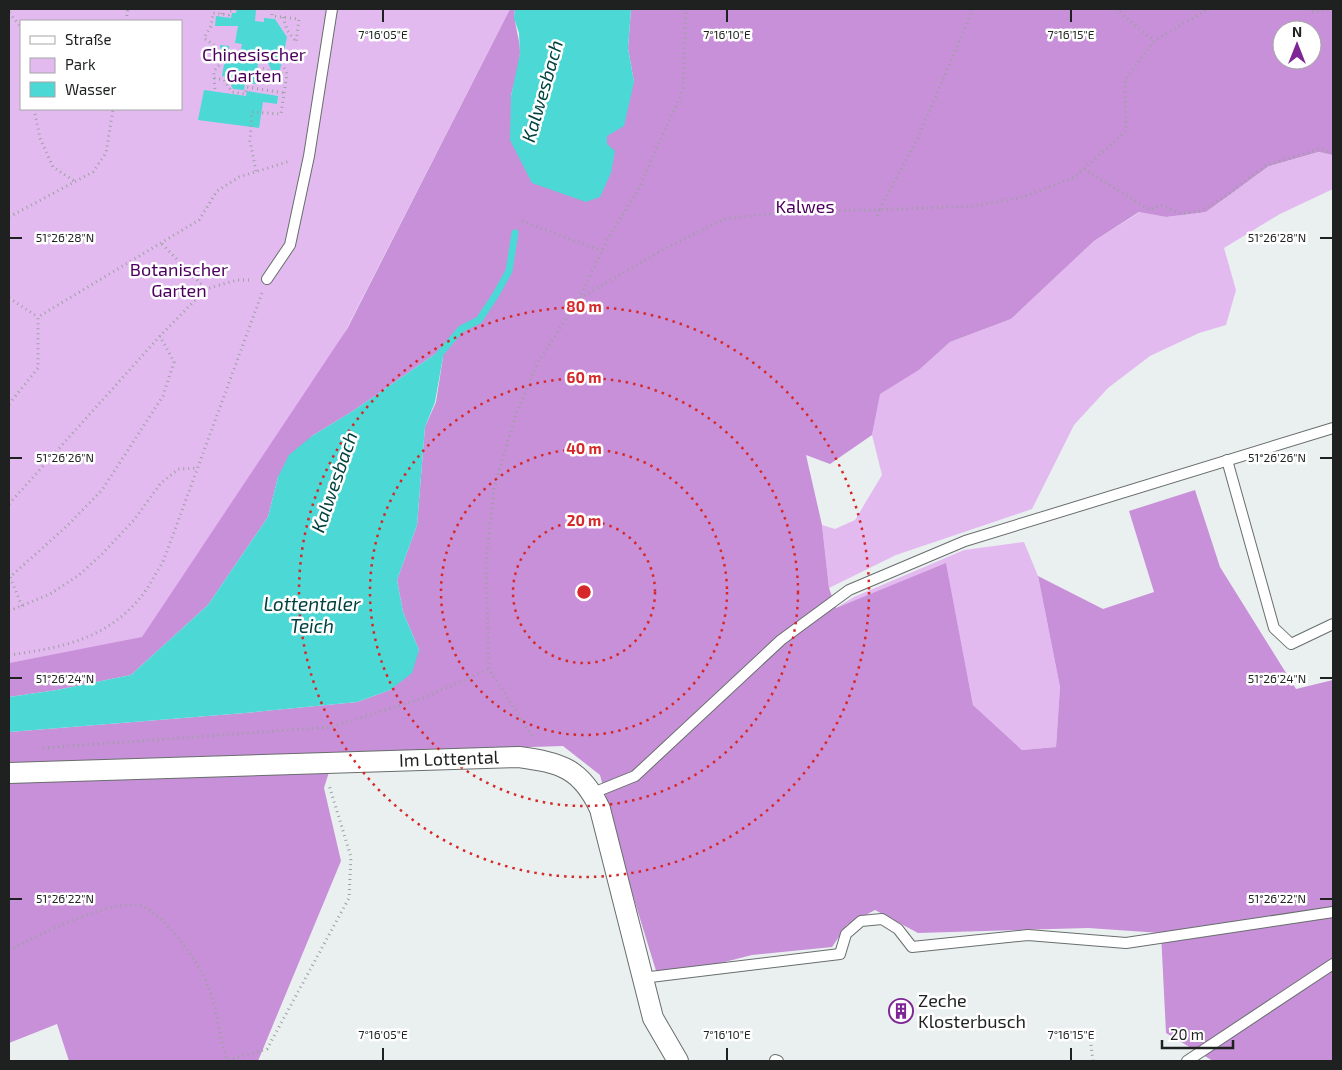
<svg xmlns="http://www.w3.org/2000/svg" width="1342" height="1070" viewBox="0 0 1342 1070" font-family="'Exo 2',sans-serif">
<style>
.green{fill:#e3baf0;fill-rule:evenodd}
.forest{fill:#c890d8;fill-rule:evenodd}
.water{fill:#4cd8d4}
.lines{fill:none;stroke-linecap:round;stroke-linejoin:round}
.stream{stroke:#4cd8d4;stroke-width:7}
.service-casing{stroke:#686e6d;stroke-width:12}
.minor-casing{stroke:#686e6d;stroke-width:22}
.path{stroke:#9ba1a0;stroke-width:3;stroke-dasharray:1 4;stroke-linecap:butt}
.service{stroke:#fff;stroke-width:10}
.minor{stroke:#fff;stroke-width:20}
.ticks{fill:none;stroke:#1f2121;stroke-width:2}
.ring{fill:none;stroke:#d62828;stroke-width:2.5;stroke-dasharray:2.5 5}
.labels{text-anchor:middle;stroke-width:5;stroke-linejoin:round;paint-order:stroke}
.park-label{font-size:18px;fill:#4d015e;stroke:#fff}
.street-label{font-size:18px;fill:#1f2121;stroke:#fff}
.poi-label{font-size:18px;fill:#1f2121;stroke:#fff;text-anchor:start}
.water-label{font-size:19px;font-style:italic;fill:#004241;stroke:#fff}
.ticks-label{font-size:12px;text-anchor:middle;fill:#1f2121;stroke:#fff;stroke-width:5;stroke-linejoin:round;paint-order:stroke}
.centre{fill:#d62828;stroke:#fff;stroke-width:2.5}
.ring-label{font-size:15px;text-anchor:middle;font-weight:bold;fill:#d62828;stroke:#fff;stroke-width:5;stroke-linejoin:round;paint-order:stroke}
</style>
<rect width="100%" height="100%" fill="#e9f0ef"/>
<g class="green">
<path d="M 9,9 L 510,9 L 276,467 L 142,638 L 9,663 ZM 21,21 L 181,21 L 181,109 L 21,109 Z"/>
<path d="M 1320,152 L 1333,155 L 1333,189 L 1280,214 L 1224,248 L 1236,290 L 1226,325 L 1199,333 L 1150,356 L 1108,388 L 1074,425 L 1032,509 L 896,555 L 829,588 L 822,525 L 835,529 L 855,520 L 882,475 L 872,435 L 879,394 L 919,370 L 950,342 L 1011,319 L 1094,241 L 1140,212 L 1166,217 L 1206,212 L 1269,166 Z"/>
<path d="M 1024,542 L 1038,576 L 1060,687 L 1056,747 L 1022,750 L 973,705 L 946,564 L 836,608 L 854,597 L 964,550 Z"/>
</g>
<path class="forest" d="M 510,9 L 515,9 C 513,23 520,37 520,52 C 520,66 514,82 511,96 L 607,144 L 607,136 L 634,82 L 628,48 L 631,9 L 1333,9 L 1333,155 L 1319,152 L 1269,166 L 1206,212 L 1166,217 L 1139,212 L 1094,241 L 1011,319 L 950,342 L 919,370 L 880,394 L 872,435 L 830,464 L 806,455 L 822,525 L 829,588 L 836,608 L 946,563 L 973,705 L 1022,750 L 1056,747 L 1060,687 L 1038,576 L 1103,609 L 1154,592 L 1129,511 L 1195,490 L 1220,567 L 1296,689 L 1333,680 L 1333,1061 L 1213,1061 L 1166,1033 L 1161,933 L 1088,928 L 918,933 L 875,910 L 847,925 L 832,947 L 752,955 L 697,969 L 657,974 L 626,873 L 600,775 L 563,746 L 335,753 L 324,788 L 341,861 L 258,1061 L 69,1061 L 57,1024 L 9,1043 L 9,732 L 245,713 L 357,702 L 390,690 L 419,650 L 403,612 L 397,580 L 417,525 L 425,427 L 436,402 L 443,357 L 441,350 L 353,411 L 312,436 L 278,477 L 268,517 L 208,605 L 131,675 L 57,690 L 9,697 L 9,663 L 142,637 L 347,329 ZM 1282,30 L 1312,30 L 1312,60 L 1282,60 Z"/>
<g class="water">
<path d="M 237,9 L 266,9 L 256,10 L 255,21 L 264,22 L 264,18 L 275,19 L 287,37 L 280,70 L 271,70 L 267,60 L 258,62 L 256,84 L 245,83 L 244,90 L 233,89 L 227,77 L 222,76 L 224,65 L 230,57 L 221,51 L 220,45 L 229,46 L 229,54 L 240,55 L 242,44 L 235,43 L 238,26 L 215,26 L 216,16 L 231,18 L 232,13 L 236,13 Z"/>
<path d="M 515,9 L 631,9 L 628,48 L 634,82 L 624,126 L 607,136 L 607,144 L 615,151 L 611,173 L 600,197 L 586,202 L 532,183 L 510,140 L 511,96 L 520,54 L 519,33 L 514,18 Z"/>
<path d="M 204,90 L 246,96 L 247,91 L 278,96 L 277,104 L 263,102 L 259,128 L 198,120 Z"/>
<path d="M 441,350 L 443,357 L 435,402 L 425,427 L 417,525 L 397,580 L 403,612 L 419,650 L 412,673 L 390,690 L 357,702 L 245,713 L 9,732 L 9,697 L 57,690 L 131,675 L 208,605 L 268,517 L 278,477 L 289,455 L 312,436 L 353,411 Z"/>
</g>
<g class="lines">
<path class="stream" d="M 438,356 L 461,329 L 479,320 L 495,296 L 509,271 L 515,233"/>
<defs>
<g id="service">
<path d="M 267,279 L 290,245 L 309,156 L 332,9"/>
<path d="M 1227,460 L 1274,628 L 1291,644 L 1333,624"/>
<path d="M 593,793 L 635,776 L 781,640 L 849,590 L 965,541 L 1333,428"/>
<path d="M 642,978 L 840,954 L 846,934 L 861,921 L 882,919 L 898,929 L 912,947 L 1028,935 L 1126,943 L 1333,912"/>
<path d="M 775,1060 L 778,1061"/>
<path d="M 1187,1061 L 1333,964"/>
</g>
<path id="minor" d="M 9,773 L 519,757 C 561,763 581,768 600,809 L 653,1018 L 678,1061"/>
</defs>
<use href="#service" class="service-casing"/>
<use href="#minor" class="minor-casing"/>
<g class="path">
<path d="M 235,9 L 234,11 L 230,11 L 229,15 L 213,13 L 211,26 L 204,38 L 215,46 L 217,53 L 226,57 L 214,71 L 214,78 L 224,80 L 232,92 L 245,94 L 247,87 L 284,93"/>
<path d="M 272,9 L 272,16 L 299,19 L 296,43"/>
<path d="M 973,9 L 919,136 L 879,210 L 972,206 L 1020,198 L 1075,177 L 1126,131 L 1125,80 L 1154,41 L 1208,9"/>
<path d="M 1116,9 L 1154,41"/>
<path d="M 1309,9 L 1311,12 L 1333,9"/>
<path d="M 9,11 L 12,9"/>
<path d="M 9,13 L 21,27"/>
<path d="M 222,14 L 223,9"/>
<path d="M 283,17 L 287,30 L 296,42"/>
<path d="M 126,21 L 128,9"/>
<path d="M 263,68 L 271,72 L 287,74"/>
<path d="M 214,78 L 215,90"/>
<path d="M 34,109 L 40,138 L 53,167 L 74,181"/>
<path d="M 1084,169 L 1150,210 L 1161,205 L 1181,214 L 1200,211 L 1226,196 L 1265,166 L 1319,149 L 1333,153"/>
<path d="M 256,171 L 250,141 L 252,112 L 281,114 L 287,74 L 283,65"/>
<path d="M 9,217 L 93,172 L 106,153 L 113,109"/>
<path d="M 522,221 L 602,251"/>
<path d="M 162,244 L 206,289"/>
<path d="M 9,298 L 38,317"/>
<path d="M 580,298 L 666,248 L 724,219 L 795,211 L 879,210 L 877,217"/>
<path d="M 9,404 L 38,368 L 38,317 L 199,220 L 217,191 L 239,177 L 290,161"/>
<path d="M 9,504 L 160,336 L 206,289 L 237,280 L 251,280"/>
<path d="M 22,606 L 10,577 L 67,526 L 102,490 L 163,396 L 174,362 L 160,336"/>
<path d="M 9,611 L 50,594 L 79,575 L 102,554 L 134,520 L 160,484 L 178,469 L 198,468"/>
<path d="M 9,655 C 60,648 105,640 140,598 C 149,588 155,574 163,562 L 262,293"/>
<path d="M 532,736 L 489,669 L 486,564 L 494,488 L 516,414 L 538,362 L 579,299 L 610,235 L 638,190 L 683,90 L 686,9"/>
<path d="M 43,748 L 331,727 L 423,698 L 489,669"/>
<path d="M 9,950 C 37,936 111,898 141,906 C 164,913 200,964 208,986 C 217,1009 219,1036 227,1060 L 267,1049 L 349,898 L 351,857 L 329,785"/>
<path d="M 1089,1030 L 1093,1061"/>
</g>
<use href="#service" class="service"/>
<use href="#minor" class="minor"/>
</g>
<path class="ticks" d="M 383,10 L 383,22M 727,10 L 727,22M 1071,10 L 1071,22M 10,238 L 22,238M 1320,238 L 1332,238M 10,458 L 22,458M 1320,458 L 1332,458M 10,678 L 22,678M 1320,678 L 1332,678M 10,899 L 22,899M 1320,899 L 1332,899M 383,1048 L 383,1060M 727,1048 L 727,1060M 1071,1048 L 1071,1060"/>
<g class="ring">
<circle cx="584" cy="592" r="71"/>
<circle cx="584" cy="592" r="143"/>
<circle cx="584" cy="592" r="214"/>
<circle cx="584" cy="592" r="285"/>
</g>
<defs>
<symbol id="building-ring" viewBox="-11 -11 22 22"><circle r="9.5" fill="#fff" stroke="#7e2695" stroke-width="1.5"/><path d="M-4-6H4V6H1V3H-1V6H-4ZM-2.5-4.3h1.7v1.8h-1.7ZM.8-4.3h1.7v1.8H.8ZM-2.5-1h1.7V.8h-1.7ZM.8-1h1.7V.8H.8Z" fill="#7e2695"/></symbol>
</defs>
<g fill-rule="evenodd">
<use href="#building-ring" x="887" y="997" width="28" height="28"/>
</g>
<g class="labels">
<g class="park-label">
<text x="254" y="61">Chinesischer<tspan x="254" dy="21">Garten</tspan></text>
<text x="805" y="213">Kalwes</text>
<text x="179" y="276">Botanischer<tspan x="179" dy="21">Garten</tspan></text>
</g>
<g class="street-label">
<text transform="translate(449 759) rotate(-2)" y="6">Im Lottental</text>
</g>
<g class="poi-label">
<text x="918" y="1007">Zeche<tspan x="918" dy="21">Klosterbusch</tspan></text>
</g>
<g class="water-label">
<text transform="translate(542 91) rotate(-74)" y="7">Kalwesbach</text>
<text transform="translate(334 482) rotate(-71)" y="7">Kalwesbach</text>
<text x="312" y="611">Lottentaler<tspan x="312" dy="22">Teich</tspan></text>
</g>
</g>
<g class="ticks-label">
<text x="383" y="39">7°16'05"E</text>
<text x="727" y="39">7°16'10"E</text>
<text x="1071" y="39">7°16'15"E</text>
<text x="65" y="242">51°26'28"N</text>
<text x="1277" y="242">51°26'28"N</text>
<text x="65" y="462">51°26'26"N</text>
<text x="1277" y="462">51°26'26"N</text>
<text x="65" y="683">51°26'24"N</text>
<text x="1277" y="683">51°26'24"N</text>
<text x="65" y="903">51°26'22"N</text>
<text x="1277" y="903">51°26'22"N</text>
<text x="383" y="1039">7°16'05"E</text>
<text x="727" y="1039">7°16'10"E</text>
<text x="1071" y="1039">7°16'15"E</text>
</g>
<circle cx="584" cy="592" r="8" class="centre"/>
<g class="ring-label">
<text x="584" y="312">80 m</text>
<text x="584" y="383">60 m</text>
<text x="584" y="454">40 m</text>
<text x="584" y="526">20 m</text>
</g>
<rect width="1342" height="1070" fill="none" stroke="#1f2121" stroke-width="20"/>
<rect x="20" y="20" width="162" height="90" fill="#ffffff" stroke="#a5a6a6"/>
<rect x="30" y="36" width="25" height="8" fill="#ffffff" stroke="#a5a6a6"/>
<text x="65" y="45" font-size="15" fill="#1f2121">Straße</text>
<rect x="30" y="58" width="25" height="15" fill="#e3baf0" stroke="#a5a6a6"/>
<text x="65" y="70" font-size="15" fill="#1f2121">Park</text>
<rect x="30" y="82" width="25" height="15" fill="#4cd8d4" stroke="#a5a6a6"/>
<text x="65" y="95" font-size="15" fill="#1f2121">Wasser</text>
<g transform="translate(1297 45)"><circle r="24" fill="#ffffff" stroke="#a5a6a6"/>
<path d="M0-4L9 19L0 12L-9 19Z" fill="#7e2695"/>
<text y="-8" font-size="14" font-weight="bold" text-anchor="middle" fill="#1f2121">N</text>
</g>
<path d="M1162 1040v8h71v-8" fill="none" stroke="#1f2121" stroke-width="2.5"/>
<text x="1170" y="1040" font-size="15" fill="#1f2121" stroke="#ffffff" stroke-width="4" paint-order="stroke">20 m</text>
</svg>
